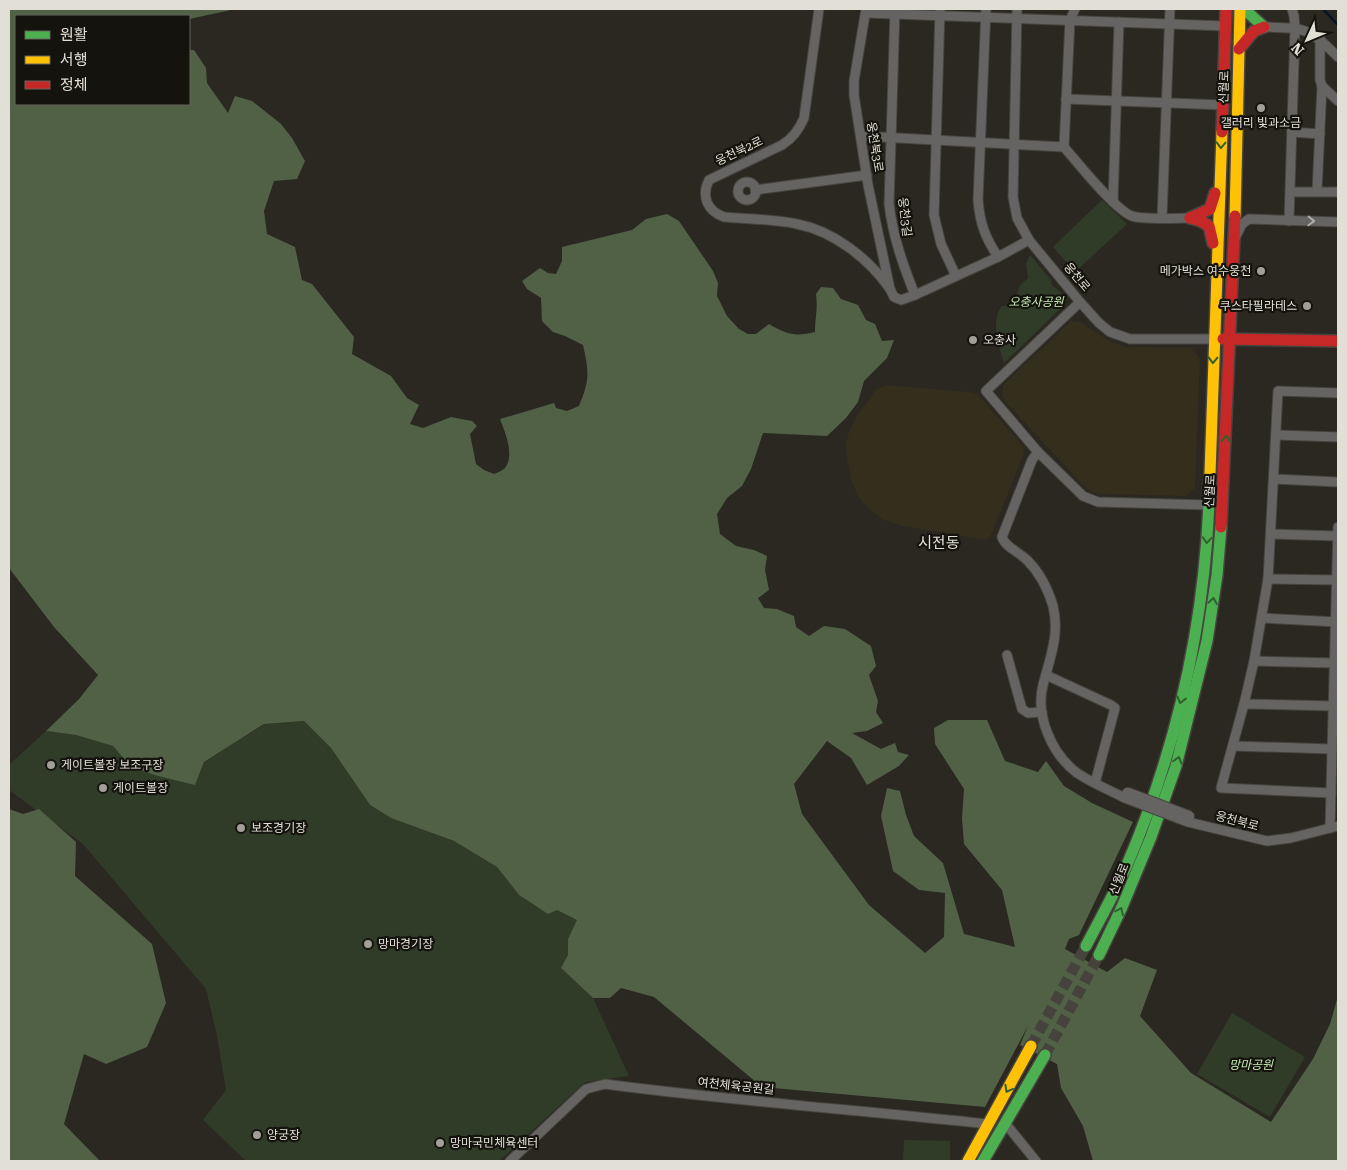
<svg xmlns="http://www.w3.org/2000/svg" width="1347" height="1170" viewBox="0 0 1347 1170" font-family="'Roboto Serif','Noto Sans KR',serif">
<style>
.built{fill:#342e1c}
.green{fill:#303c28}
.forest{fill:#506146}
.lines{fill:none;stroke-linecap:round;stroke-linejoin:round}
.stream{stroke:#081227;stroke-width:2.5}
.secondary-tunnel{stroke:#46433c;stroke-width:11;stroke-dasharray:11 5.5;stroke-linecap:butt}
.street-casing{stroke:#47443f;stroke-width:11}
.fast-casing{stroke:#47443f;stroke-width:14}
.slow-casing{stroke:#47443f;stroke-width:14}
.jam-casing{stroke:#47443f;stroke-width:14}
.street{stroke:#666462;stroke-width:9}
.fast{stroke:#4caf50;stroke-width:11}
.slow{stroke:#ffc107;stroke-width:11}
.jam{stroke:#c62828;stroke-width:11}
.street-bridge-casing{stroke:#47443f;stroke-width:11;stroke-linecap:butt}
.street-bridge{stroke:#666462;stroke-width:9}
.oneway{stroke:#30612e}
.oneway2{stroke:#b0aea8}
.poi-dot{fill:#a29f97;stroke:#15130d;stroke-width:2}
.labels{text-anchor:middle;stroke-width:4.5;stroke-linejoin:round;paint-order:stroke}
.street-label{font-size:12px;fill:#e2dfd7;stroke:#15130d}
.poi-label{font-size:12px;fill:#e2dfd7;stroke:#15130d;text-anchor:start}
.park-label{font-size:12px;font-style:italic;fill:#c6eab4;stroke:#15130d}
.quarter-label{font-size:15px;fill:#e2dfd7;stroke:#15130d}
</style>
<rect width="100%" height="100%" fill="#2a2821"/>
<g class="built">
<path d="M 1071,321 L 1080,322 L 1111,342 L 1126,347 L 1191,348 L 1200,358 L 1195,488 L 1186,496 L 1099,494 L 1091,492 L 1083,485 L 1002,398 L 1003,385 Z"/>
<path d="M 886,385 L 968,392 L 977,394 L 1022,445 L 1024,454 L 991,535 L 987,540 L 903,526 L 884,520 L 869,509 L 858,496 L 851,479 L 847,459 L 846,443 L 849,432 L 857,416 L 876,390 Z"/>
</g>
<g class="green">
<path d="M 1102,200 L 1127,224 L 1075,272 L 1053,247 Z"/>
<path d="M 1030,255 L 1051,280 L 1052,285 L 1063,295 L 1062,307 L 1004,363 C 999,347 990,320 1002,306 L 1012,306 L 1020,285 L 1028,278 L 1026,264 Z"/>
<path d="M 304,721 L 331,748 L 370,805 L 391,818 L 454,841 L 497,867 L 519,895 L 548,914 L 557,910 L 578,920 L 568,939 L 569,955 L 561,968 L 593,998 L 629,1076 L 585,1082 L 499,1161 L 246,1161 L 203,1120 L 226,1090 L 217,1036 L 206,989 L 83,844 L 9,790 L 9,765 L 46,731 L 76,735 L 113,746 L 132,767 L 158,776 L 195,784 L 204,762 L 265,724 Z"/>
<path d="M 1232,1013 L 1305,1057 L 1270,1117 L 1197,1074 Z"/>
<path d="M 904,1140 L 950,1141 L 950,1161 L 903,1161 Z"/>
</g>
<g class="forest">
<path d="M 9,9 L 236,9 L 189,19 L 189,16 L 16,16 L 16,104 L 189,104 L 189,50 L 194,50 L 206,68 L 207,83 L 228,113 L 235,96 L 252,101 L 281,124 L 292,138 L 305,161 L 297,179 L 274,181 L 264,211 L 267,234 L 295,247 L 302,280 L 312,284 L 354,337 L 352,354 L 391,376 L 407,398 L 419,405 L 410,424 L 423,428 L 451,417 L 472,421 L 477,426 L 470,434 L 476,464 L 484,470 L 494,474 C 497,473 503,470 505,468 C 515,455 505,432 500,419 L 554,403 L 556,408 L 567,411 L 579,406 C 590,379 589,372 583,345 L 565,336 L 553,332 L 542,321 L 541,298 L 527,289 L 522,281 L 540,268 L 548,273 L 556,274 L 562,261 L 562,247 L 632,230 L 646,219 L 667,214 L 679,221 L 713,271 L 718,283 L 717,296 L 727,316 L 739,329 L 748,334 L 756,334 L 769,324 C 786,334 795,337 815,332 C 815,317 818,309 816,294 L 821,287 L 833,288 L 841,299 L 858,305 L 866,320 L 875,324 L 882,341 L 894,340 L 887,358 L 864,381 L 858,402 L 846,418 L 827,436 L 763,433 L 751,469 L 742,486 L 727,498 L 717,514 L 720,534 L 736,546 L 754,550 L 767,556 L 765,570 L 769,590 L 758,598 L 764,608 L 777,609 L 794,616 L 796,627 L 809,636 L 824,626 L 845,629 L 871,646 L 876,666 L 869,675 L 878,701 L 876,712 L 883,723 L 867,731 L 852,733 L 881,749 L 895,743 L 898,752 L 909,755 L 899,766 L 867,785 L 851,758 L 827,741 L 794,784 L 802,814 L 869,905 L 925,953 L 944,937 L 945,893 L 919,890 L 893,871 L 881,816 L 887,788 L 900,791 L 906,815 L 914,836 L 943,863 L 964,934 L 1015,947 L 1002,890 L 964,844 L 962,819 L 964,789 L 935,744 L 934,728 L 948,720 L 987,720 L 1005,761 L 1038,772 L 1046,761 L 1064,786 L 1092,803 L 1133,822 L 1079,935 L 1069,939 L 1065,949 L 1107,972 L 1125,958 L 1157,970 L 1140,1016 L 1191,1073 L 1271,1122 L 1313,1059 L 1330,1024 L 1338,996 L 1338,1161 L 1093,1161 L 1083,1126 L 1061,1088 L 1057,1064 L 1020,1045 L 1028,1026 L 985,1107 L 762,1087 L 654,997 L 621,988 L 610,998 L 593,998 L 561,968 L 568,955 L 568,939 L 577,920 L 557,910 L 548,914 L 519,895 L 497,867 L 454,841 L 391,818 L 370,805 L 331,748 L 304,721 L 264,724 L 204,762 L 195,785 L 158,776 L 131,767 L 113,746 L 76,735 L 46,731 L 79,699 L 98,675 L 54,627 L 9,568 Z"/>
<path d="M 9,809 L 23,814 L 39,809 L 76,842 L 75,876 L 152,944 L 166,1003 L 147,1047 L 106,1064 L 84,1054 L 64,1124 L 100,1161 L 9,1161 Z"/>
</g>
<g class="lines">
<path class="stream" d="M 1323,9 L 1338,25"/>
<g class="secondary-tunnel">
<path d="M 1031,1046 L 1086,946"/>
<path d="M 1045,1055 L 1099,955"/>
</g>
<defs>
<g id="street">
<path d="M 819,9 L 804,118 C 799,130 793,138 782,145 L 709,180 C 701,196 707,211 724,217 C 748,219 773,219 797,224 C 834,231 869,259 890,289"/>
<path d="M 866,9 L 854,81 L 854,95 L 868,185 L 890,289 L 894,297 L 901,300 L 915,295 L 998,257 L 1029,240"/>
<path d="M 940,9 L 934,215 L 941,244 L 956,276"/>
<path d="M 986,9 L 978,200 C 980,224 985,237 998,257"/>
<path d="M 1017,9 L 1013,197 L 1017,218 L 1029,240 L 1080,302 L 1099,323 L 1110,332 L 1130,339 L 1214,339"/>
<path d="M 1075,9 L 1070,20 L 1064,147 C 1077,162 1116,211 1132,216 C 1143,220 1177,218 1190,218"/>
<path d="M 895,10 L 889,204 C 893,237 903,265 915,295"/>
<path d="M 866,13 L 1225,26"/>
<path d="M 1264,27 C 1305,28 1308,27 1338,57"/>
<path d="M 1322,86 L 1338,101"/>
<path d="M 1066,99 L 1223,105"/>
<path d="M 1292,132 L 1320,134"/>
<path d="M 861,136 L 1064,147"/>
<circle cx="747" cy="191" r="9"/>
<path d="M 755,190 L 867,175"/>
<path d="M 1317,191 L 1322,86 L 1320,80 L 1320,38"/>
<path d="M 1296,192 L 1338,192"/>
<path d="M 1113,202 L 1119,22"/>
<path d="M 1162,218 L 1170,9"/>
<path d="M 1289,221 L 1295,28 L 1294,16 L 1292,9"/>
<path d="M 1235,238 L 1242,224 L 1249,219 L 1338,222"/>
<path d="M 1080,302 L 986,391 L 1038,452 L 1083,496 L 1098,502 L 1209,505"/>
<path d="M 1276,435 L 1338,437"/>
<path d="M 1038,452 L 1032,460 L 1002,537 C 1005,547 1019,552 1027,560 C 1039,572 1048,589 1053,606 C 1060,634 1050,658 1043,685 C 1035,716 1052,754 1077,773 C 1092,783 1109,790 1125,798"/>
<path d="M 1274,479 L 1338,482"/>
<path d="M 1271,534 L 1338,536"/>
<path d="M 1268,579 L 1338,580"/>
<path d="M 1262,618 L 1338,622"/>
<path d="M 1007,655 L 1022,709 L 1028,713 L 1042,712"/>
<path d="M 1254,661 L 1335,663"/>
<path d="M 1046,675 L 1111,705 L 1115,708 L 1095,783"/>
<path d="M 1244,704 L 1334,706"/>
<path d="M 1233,746 L 1332,749"/>
<path d="M 1331,793 L 1221,788 L 1244,704 L 1254,661 L 1268,579 L 1278,391 L 1338,393"/>
<path d="M 1188,822 L 1267,841 L 1291,838 L 1338,826"/>
<path d="M 1330,828 L 1338,527"/>
<path d="M 1005,1123 L 1036,1161"/>
<path d="M 510,1161 L 586,1089 L 605,1084 C 732,1101 861,1110 988,1124"/>
</g>
<g id="fast">
<path d="M 1244,9 L 1264,27"/>
<path d="M 1086,946 C 1100,919 1115,893 1127,865 C 1176,750 1204,626 1209,502"/>
<path d="M 1099,955 L 1122,907 L 1151,837 L 1176,766 L 1207,641 L 1217,575 L 1221,527"/>
<path d="M 983,1161 L 1045,1055"/>
</g>
<g id="slow">
<path d="M 1235,216 L 1240,9"/>
<path d="M 1209,502 L 1222,132"/>
<path d="M 968,1161 L 1031,1046"/>
</g>
<g id="jam">
<path d="M 1239,49 L 1254,31 L 1264,27"/>
<path d="M 1222,132 L 1226,9"/>
<path d="M 1190,218 L 1201,221 L 1209,226 L 1213,243"/>
<path d="M 1190,218 L 1210,209 L 1215,193"/>
<path d="M 1223,339 L 1338,341"/>
<path d="M 1221,527 L 1235,216"/>
</g>
</defs>
<use href="#street" class="street-casing"/>
<use href="#fast" class="fast-casing"/>
<use href="#slow" class="slow-casing"/>
<use href="#jam" class="jam-casing"/>
<use href="#street" class="street"/>
<use href="#fast" class="fast"/>
<use href="#slow" class="slow"/>
<use href="#jam" class="jam"/>
<defs>
<g id="street-bridge">
<path d="M 1127,792 L 1190,816"/>
<path d="M 1125,798 L 1188,822"/>
</g>
</defs>
<use href="#street-bridge" class="street-bridge-casing"/>
<use href="#street-bridge" class="street-bridge"/>
</g>
<defs><path id="oneway-chevron" d="M-2-3.5L2.5 0L-2 3.5" fill="none" stroke-width="1.6" stroke-linecap="round" stroke-linejoin="round" transform="scale(1.25)"/></defs>
<g class="oneway">
<use href="#oneway-chevron" transform="translate(1221 145) rotate(92)"/>
<use href="#oneway-chevron" transform="translate(1213 360) rotate(92)"/>
<use href="#oneway-chevron" transform="translate(1226 439) rotate(-88)"/>
<use href="#oneway-chevron" transform="translate(1207 540) rotate(94)"/>
<use href="#oneway-chevron" transform="translate(1213 601) rotate(-81)"/>
<use href="#oneway-chevron" transform="translate(1181 700) rotate(104)"/>
<use href="#oneway-chevron" transform="translate(1178 760) rotate(-74)"/>
<use href="#oneway-chevron" transform="translate(1120 911) rotate(-65)"/>
<use href="#oneway-chevron" transform="translate(1008 1089) rotate(119)"/>
</g>
<use class="oneway2" href="#oneway-chevron" transform="translate(1311 221) rotate(2)"/>
<g class="poi-dot">
<circle cx="1261" cy="108" r="5"/>
<circle cx="1261" cy="271" r="5"/>
<circle cx="1307" cy="306" r="5"/>
<circle cx="973" cy="340" r="5"/>
<circle cx="51" cy="765" r="5"/>
<circle cx="103" cy="788" r="5"/>
<circle cx="241" cy="828" r="5"/>
<circle cx="368" cy="944" r="5"/>
<circle cx="257" cy="1135" r="5"/>
<circle cx="440" cy="1143" r="5"/>
</g>
<g class="labels">
<g class="street-label">
<text transform="translate(1224 87) rotate(-88)" y="4">신월로</text>
<text transform="translate(875 147) rotate(81)" y="4">웅천북3로</text>
<text transform="translate(739 151) rotate(-25)" y="4">웅천북2로</text>
<text transform="translate(905 217) rotate(83)" y="4">웅천3길</text>
<text transform="translate(1077 277) rotate(50)" y="4">웅천로</text>
<text transform="translate(1210 491) rotate(-87)" y="4">신월로</text>
<text transform="translate(1237 821) rotate(15)" y="4">웅천북로</text>
<text transform="translate(1119 879) rotate(-68)" y="4">신월로</text>
<text transform="translate(736 1086) rotate(6)" y="4">여천체육공원길</text>
</g>
<g class="poi-label">
<text x="1261" y="127" text-anchor="middle">갤러리 빛과소금</text>
<text x="1251" y="275" text-anchor="end">메가박스 여수웅천</text>
<text x="1297" y="310" text-anchor="end">쿠스타필라테스</text>
<text x="983" y="344">오충사</text>
<text x="61" y="769">게이트볼장 보조구장</text>
<text x="113" y="792">게이트볼장</text>
<text x="251" y="832">보조경기장</text>
<text x="378" y="948">망마경기장</text>
<text x="267" y="1139">양궁장</text>
<text x="450" y="1147">망마국민체육센터</text>
</g>
<g class="park-label">
<text x="1036" y="306">오충사공원</text>
<text x="1251" y="1069">망마공원</text>
</g>
<g class="quarter-label">
<text x="939" y="548">시전동</text>
</g>
</g>
<rect width="1347" height="1170" fill="none" stroke="#e2dfd7" stroke-width="20"/>
<rect x="15" y="15" width="175" height="90" fill="#15130d" stroke="#67655e"/>
<rect x="25" y="31" width="25" height="8" fill="#4caf50" stroke="#67655e"/>
<text x="60" y="40" font-size="15" fill="#e2dfd7">원활</text>
<rect x="25" y="56" width="25" height="8" fill="#ffc107" stroke="#67655e"/>
<text x="60" y="65" font-size="15" fill="#e2dfd7">서행</text>
<rect x="25" y="81" width="25" height="8" fill="#c62828" stroke="#67655e"/>
<text x="60" y="90" font-size="15" fill="#e2dfd7">정체</text>
<g transform="translate(1307 40) rotate(226)" stroke="#15130d" stroke-width="4" paint-order="stroke">
<path d="M0-4L9 19L0 12L-9 19Z" fill="#e2dfd7"/>
<text y="-8" font-size="14" font-weight="bold" text-anchor="middle" fill="#e2dfd7">N</text>
</g>
</svg>
